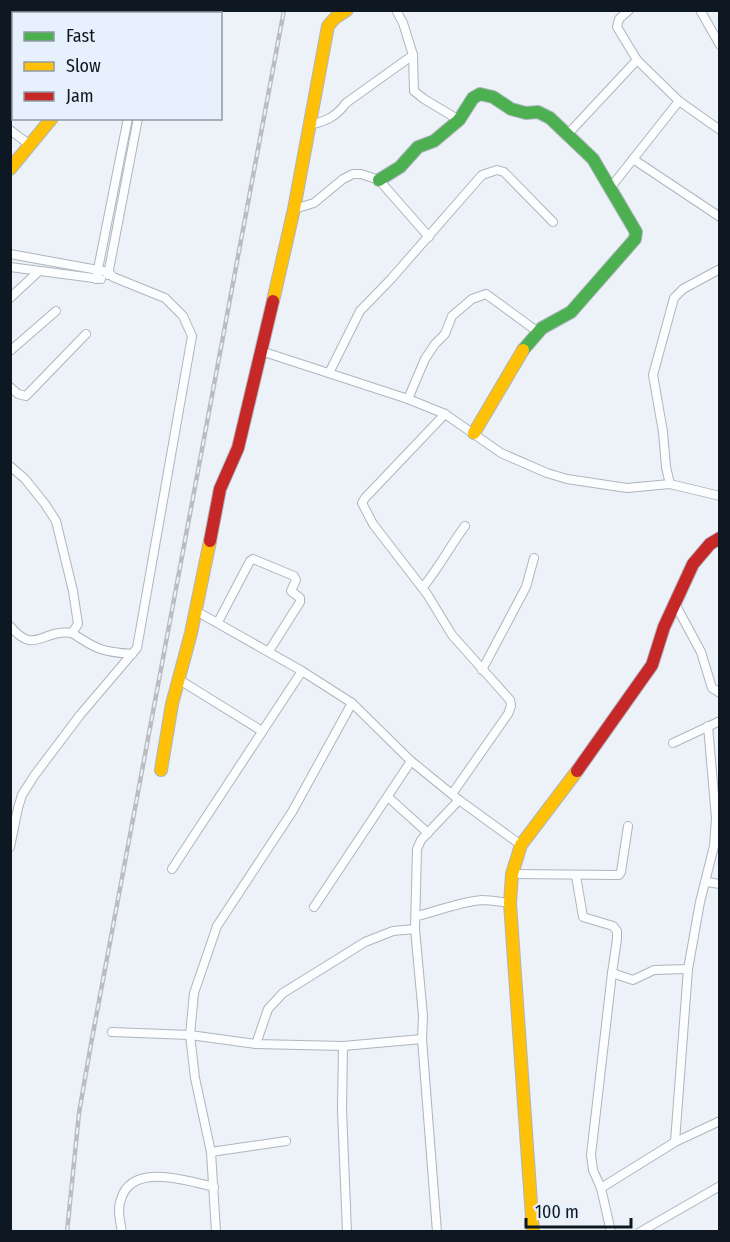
<svg xmlns="http://www.w3.org/2000/svg" width="730" height="1242" viewBox="0 0 730 1242" font-family="'Fira Sans Condensed',sans-serif">
<style>
.lines{fill:none;stroke-linecap:round;stroke-linejoin:round}
.street-casing{stroke:#aeb5bd;stroke-width:10}
.fast-casing{stroke:#aeb5bd;stroke-width:14}
.slow-casing{stroke:#aeb5bd;stroke-width:14}
.jam-casing{stroke:#aeb5bd;stroke-width:14}
.street{stroke:#fcfdfe;stroke-width:8}
.fast{stroke:#4caf50;stroke-width:12}
.slow{stroke:#ffc107;stroke-width:12}
.jam{stroke:#c62828;stroke-width:12}
.rail-casing{stroke:#bbbcbe;stroke-width:4.5}
.rail{stroke:#e7f1fd;stroke-width:2;stroke-dasharray:7;stroke-linecap:butt}
</style>
<rect width="100%" height="100%" fill="#ecf2f8"/>
<g class="lines">
<defs>
<g id="street">
<path d="M 36,10 L 38,14"/>
<path d="M 112,10 L 114,14"/>
<path d="M 396,10 L 403,23 L 413,55 L 414,91 L 424,99 L 459,120"/>
<path d="M 629,10 L 619,19 L 617,27 L 637,60 L 679,101 L 720,130"/>
<path d="M 700,10 L 720,45"/>
<path d="M 158,14 L 159,10"/>
<path d="M 310,125 C 326,121 336,117 346,103 L 413,55"/>
<path d="M 10,130 L 30,145"/>
<path d="M 567,135 L 637,60"/>
<path d="M 633,159 L 720,217"/>
<path d="M 611,187 L 679,101"/>
<path d="M 294,209 L 314,203 L 343,179 L 353,174 L 361,174 L 379,180 L 429,237"/>
<path d="M 10,254 L 109,272 L 113,277 L 165,298 L 183,316 L 192,336 L 137,648 L 80,715 L 34,776 L 22,795 L 18,808 L 10,847"/>
<path d="M 10,267 L 101,279"/>
<path d="M 108,275 L 138,118"/>
<path d="M 96,279 L 128,118"/>
<path d="M 10,298 L 38,272"/>
<path d="M 10,351 L 56,311"/>
<path d="M 261,351 L 408,399 L 445,414 L 501,453 L 547,473 L 567,479 L 627,488 L 670,484 L 720,496"/>
<path d="M 329,373 L 360,311 L 391,279 L 482,175 L 497,170 L 504,172 L 553,222"/>
<path d="M 10,387 L 18,394 L 26,396 L 86,334"/>
<path d="M 408,399 L 425,359 L 435,344 L 445,334 L 452,316 L 472,299 L 486,294 L 538,332"/>
<path d="M 445,414 L 365,498 L 362,503 L 373,524 L 427,594 L 452,635 L 510,700 L 511,706 L 508,714 L 452,794"/>
<path d="M 10,466 L 25,479 L 45,504 L 56,521 L 73,591 L 78,624 L 72,633 C 41,629 35,656 10,626"/>
<path d="M 670,484 L 666,467 L 663,432 L 653,375 L 674,298 L 683,289 L 720,269"/>
<path d="M 423,587 C 439,568 450,546 465,526"/>
<path d="M 674,602 L 701,652 L 712,688 L 720,693"/>
<path d="M 196,611 L 302,671 L 352,703 L 411,761 L 459,800 L 521,845"/>
<path d="M 218,622 L 250,561 L 253,559 L 294,576 L 296,580 L 291,591 L 300,598 L 300,602 L 269,651"/>
<path d="M 72,633 C 96,649 102,652 132,654"/>
<path d="M 482,670 L 526,587 L 534,558"/>
<path d="M 178,679 L 262,731"/>
<path d="M 673,743 L 720,721"/>
<path d="M 388,797 L 428,833"/>
<path d="M 172,869 L 302,671"/>
<path d="M 512,874 L 619,875 L 621,872 L 628,826"/>
<path d="M 576,876 L 583,917 L 613,926 L 617,931 L 617,939 L 612,973 L 591,1155 L 593,1170 L 601,1188 L 611,1232"/>
<path d="M 707,882 L 720,884"/>
<path d="M 314,907 L 411,761"/>
<path d="M 417,916 C 438,911 459,902 482,900 C 491,900 501,902 510,903"/>
<path d="M 612,973 L 633,980 L 654,970 L 688,969"/>
<path d="M 112,1032 L 190,1035 L 256,1044 L 343,1046"/>
<path d="M 256,1044 L 268,1009 L 283,993 L 365,942 L 393,931 L 415,929"/>
<path d="M 675,1142 L 688,969 L 700,902 L 714,846 L 716,818 L 708,726"/>
<path d="M 211,1152 L 286,1141"/>
<path d="M 601,1188 L 675,1142 L 720,1121"/>
<path d="M 122,1232 C 120,1221 117,1209 121,1199 C 132,1162 188,1181 214,1187"/>
<path d="M 216,1232 L 211,1152 L 195,1078 L 190,1035 L 194,993 L 217,926 L 292,812 L 352,703"/>
<path d="M 347,1232 L 342,1110 L 343,1046 L 422,1039"/>
<path d="M 437,1232 L 422,1039 L 423,1016 L 415,929 L 417,849 L 421,840 L 459,800"/>
<path d="M 640,1232 L 720,1186"/>
</g>
<g id="fast">
<path d="M 141,14 L 144,10"/>
<path d="M 379,180 L 400,167 L 418,147 L 434,141 L 459,120 L 473,98 L 480,94 L 493,97 L 511,109 L 526,113 L 538,112 L 550,118 L 593,159 L 636,232 L 635,239 L 571,312 L 542,328 L 523,350"/>
</g>
<g id="slow">
<path d="M 10,169 L 52,118"/>
<path d="M 273,301 L 294,209 L 328,26 L 335,18 L 347,10"/>
<path d="M 474,433 L 523,350"/>
<path d="M 161,770 L 172,704 L 191,633 L 210,541"/>
<path d="M 533,1232 L 510,903 L 512,874 L 521,845 L 577,771"/>
</g>
<g id="jam">
<path d="M 210,541 L 220,489 L 238,448 L 273,301"/>
<path d="M 577,771 L 652,665 L 664,627 L 693,564 L 710,544 L 720,538"/>
</g>
</defs>
<use href="#street" class="street-casing"/>
<use href="#fast" class="fast-casing"/>
<use href="#slow" class="slow-casing"/>
<use href="#jam" class="jam-casing"/>
<use href="#street" class="street"/>
<use href="#fast" class="fast"/>
<use href="#slow" class="slow"/>
<use href="#jam" class="jam"/>
<defs>
<path id="rail" d="M 67,1232 L 79,1113 L 91,1044 L 284,10"/>
</defs>
<use href="#rail" class="rail-casing"/>
<use href="#rail" class="rail"/>
</g>
<rect width="730" height="1242" fill="none" stroke="#0e1822" stroke-width="24"/>
<rect x="12" y="12" width="210" height="108" fill="#e7f1fd" stroke="#909aa5" stroke-width="1.5"/>
<rect x="24" y="32" width="30" height="9" fill="#4caf50" stroke="#909aa5" stroke-width="1.5"/>
<text x="66" y="42" font-size="18" fill="#0e1822">Fast</text>
<rect x="24" y="62" width="30" height="9" fill="#ffc107" stroke="#909aa5" stroke-width="1.5"/>
<text x="66" y="72" font-size="18" fill="#0e1822">Slow</text>
<rect x="24" y="92" width="30" height="9" fill="#c62828" stroke="#909aa5" stroke-width="1.5"/>
<text x="66" y="102" font-size="18" fill="#0e1822">Jam</text>
<path d="M526 1218v9h105v-9" fill="none" stroke="#0e1822" stroke-width="3"/>
<text x="535" y="1218" font-size="18" fill="#0e1822" stroke="#e7f1fd" stroke-width="4.5" paint-order="stroke">100 m</text>
</svg>
